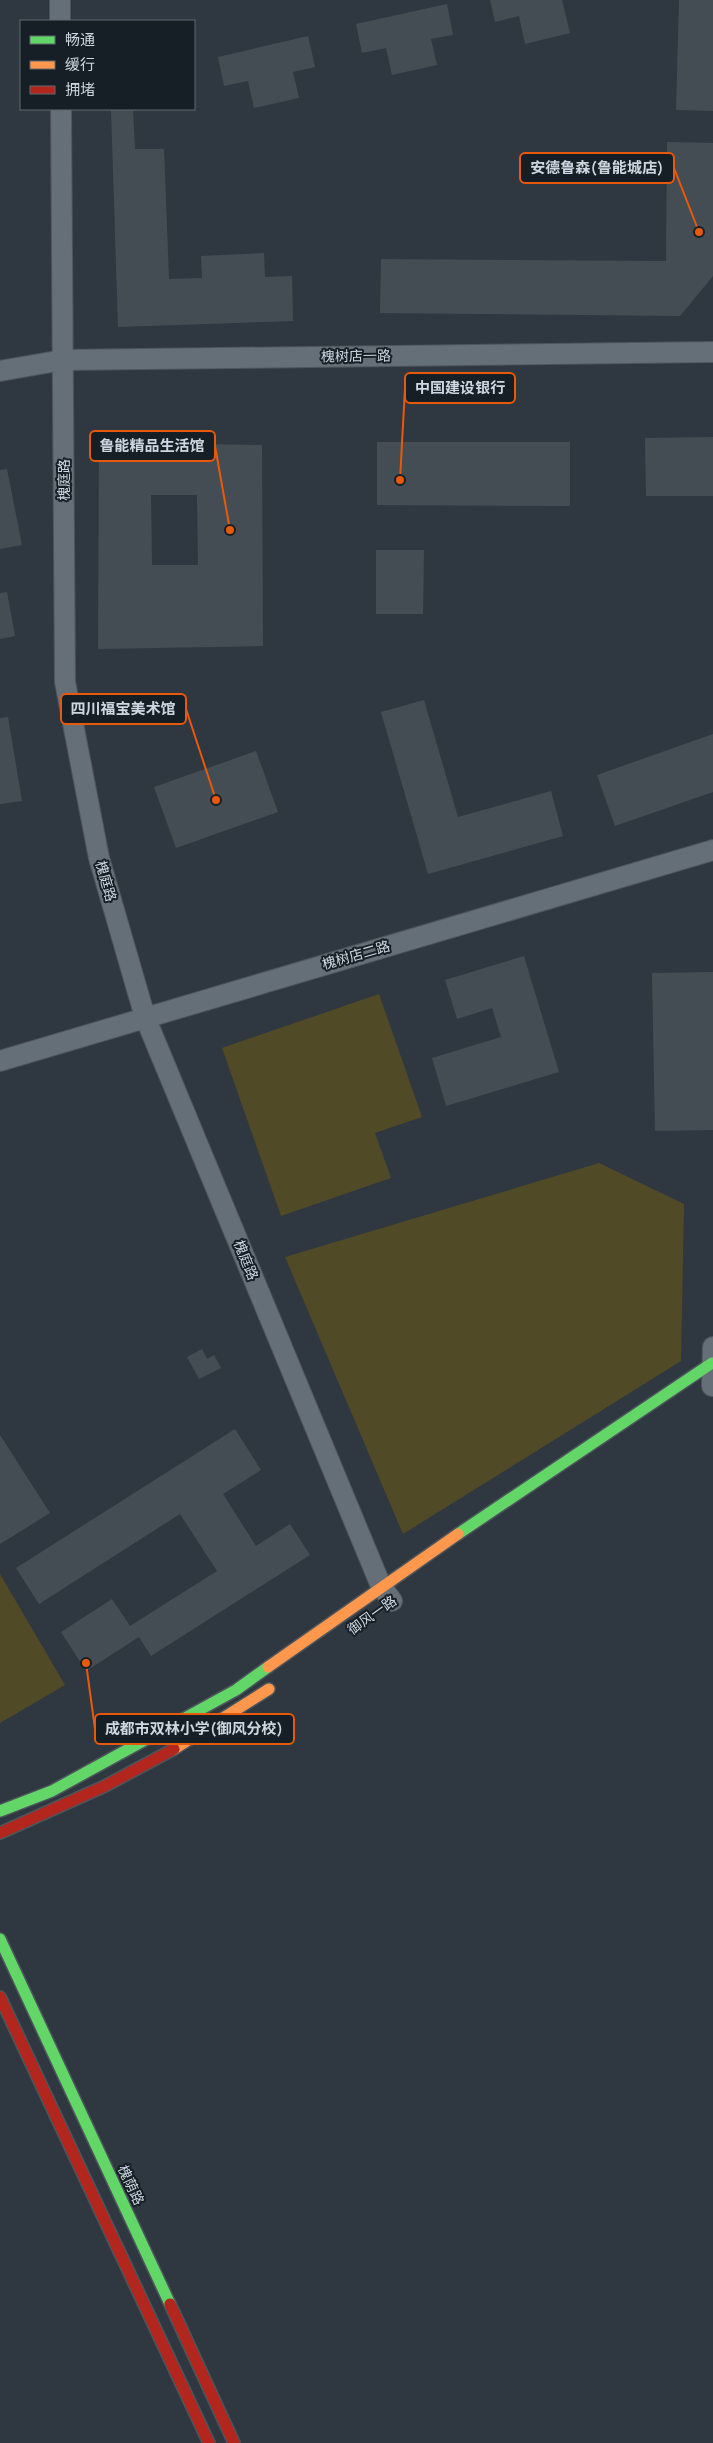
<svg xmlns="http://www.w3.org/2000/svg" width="713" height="2443" viewBox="0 0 713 2443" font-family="Manrope,'Noto Sans SC',sans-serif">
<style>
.green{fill:#514a27}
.building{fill:#454d54;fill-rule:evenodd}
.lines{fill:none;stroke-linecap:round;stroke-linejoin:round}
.street-casing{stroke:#4d555c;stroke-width:22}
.fast-casing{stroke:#4d555c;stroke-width:14}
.slow-casing{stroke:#4d555c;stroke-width:14}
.jam-casing{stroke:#4d555c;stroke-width:14}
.street{stroke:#656f78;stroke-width:20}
.fast{stroke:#63d668;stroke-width:11}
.slow{stroke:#ff974d;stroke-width:11}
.jam{stroke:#b3261e;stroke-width:11}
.labels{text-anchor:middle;stroke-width:4;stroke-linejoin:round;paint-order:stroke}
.street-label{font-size:14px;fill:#cdd7e1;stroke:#171f26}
.leader{fill:none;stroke:#e8590c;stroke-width:2}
.callout-dot{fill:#e8590c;stroke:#171f26;stroke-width:2}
.callout{fill:#171f26;stroke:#e8590c;stroke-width:2}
.callout-label{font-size:15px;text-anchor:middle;font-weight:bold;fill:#cdd7e1}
</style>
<rect width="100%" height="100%" fill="#2f3841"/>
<g class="green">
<path d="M 379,994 L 422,1117 L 375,1133 L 391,1178 L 281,1216 L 222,1048 Z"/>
<path d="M 599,1163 L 684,1204 L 681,1361 L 403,1534 L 285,1257 Z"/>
<path d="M 0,1574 L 65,1685 L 0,1723 Z"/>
</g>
<g class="building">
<path d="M 490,0 L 562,0 L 570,33 L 525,44 L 519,16 L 495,22 Z"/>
<path d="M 679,0 L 713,0 L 713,111 L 676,110 Z"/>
<path d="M 447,4 L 453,35 L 431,39 L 437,65 L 392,75 L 386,48 L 362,53 L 356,24 Z"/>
<path d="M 308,36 L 315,67 L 293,72 L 299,98 L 254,108 L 248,81 L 224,86 L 218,57 Z"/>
<path d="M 111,109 L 133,109 L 135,149 L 164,149 L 169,279 L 202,278 L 201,256 L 264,253 L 265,277 L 292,276 L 293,321 L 118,327 Z"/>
<path d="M 667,142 L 713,143 L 713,276 L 680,316 L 380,313 L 381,259 L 666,261 Z"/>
<path d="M 713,437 L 713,496 L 646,496 L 645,438 Z"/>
<path d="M 99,442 L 262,445 L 263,646 L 98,649 ZM 151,495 L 197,495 L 198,565 L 152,565 Z"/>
<path d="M 377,442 L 570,442 L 570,506 L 377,505 Z"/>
<path d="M 7,469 L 22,545 L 0,549 L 0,470 Z"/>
<path d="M 376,550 L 424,550 L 423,614 L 376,614 Z"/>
<path d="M 7,592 L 15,636 L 0,639 L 0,593 Z"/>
<path d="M 424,700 L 458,817 L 551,791 L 563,836 L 428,874 L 381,712 Z"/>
<path d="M 8,717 L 22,801 L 0,804 L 0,718 Z"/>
<path d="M 713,734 L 713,792 L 615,826 L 597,775 Z"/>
<path d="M 256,751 L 278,812 L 176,848 L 154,787 Z"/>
<path d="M 524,956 L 559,1072 L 446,1106 L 432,1058 L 501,1037 L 492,1008 L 457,1019 L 445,980 Z"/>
<path d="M 713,972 L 713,1130 L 655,1131 L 652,973 Z"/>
<path d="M 202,1349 L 207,1359 L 214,1355 L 221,1368 L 199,1379 L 187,1357 Z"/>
<path d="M 235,1429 L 261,1470 L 223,1494 L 256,1546 L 290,1524 L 310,1555 L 151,1656 L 139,1637 L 86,1671 L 61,1632 L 112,1599 L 130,1626 L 217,1571 L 180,1514 L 39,1604 L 16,1568 Z"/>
<path d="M 0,1435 L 50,1513 L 0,1544 Z"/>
</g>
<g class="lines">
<defs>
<g id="street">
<path d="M 60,0 L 60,21"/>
<path d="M 61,109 L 65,682 L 99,858 L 145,1017 L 381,1586 L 392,1601"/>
<path d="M 0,371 L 63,360 L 713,352"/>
<path d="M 0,1061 L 713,850"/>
<path d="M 712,1386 L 713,1347"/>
</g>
<g id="fast">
<path d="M 458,1534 L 712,1363"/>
<path d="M 0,1811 L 52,1791 L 236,1690 L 268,1667"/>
<path d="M 0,1939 L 170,2304"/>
</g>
<g id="slow">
<path d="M 268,1667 L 458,1534"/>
<path d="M 174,1749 L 269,1689"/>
</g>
<g id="jam">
<path d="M 0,1833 L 105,1786 L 174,1749"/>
<path d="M 0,1997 L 209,2443"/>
<path d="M 170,2304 L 234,2443"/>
</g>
</defs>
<use href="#street" class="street-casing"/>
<use href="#fast" class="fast-casing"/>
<use href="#slow" class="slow-casing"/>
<use href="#jam" class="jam-casing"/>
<use href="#street" class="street"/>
<use href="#fast" class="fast"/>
<use href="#slow" class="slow"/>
<use href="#jam" class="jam"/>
</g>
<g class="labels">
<g class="street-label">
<text transform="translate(356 356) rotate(-1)" y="5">槐树店一路</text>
<text transform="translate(64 480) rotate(-90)" y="5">槐庭路</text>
<text transform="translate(106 881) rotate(74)" y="5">槐庭路</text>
<text transform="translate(356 955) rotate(-16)" y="5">槐树店二路</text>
<text transform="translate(246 1260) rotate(68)" y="5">槐庭路</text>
<text transform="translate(372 1615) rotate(-35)" y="5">御风一路</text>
<text transform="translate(131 2185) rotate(65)" y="5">槐荫路</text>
</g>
</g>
<path class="leader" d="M699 232L674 168M400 480L405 388M230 530L215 446M216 800L186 709M86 1663L95 1729"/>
<g class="callout-dot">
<circle cx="699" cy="232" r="5"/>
<circle cx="400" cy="480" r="5"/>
<circle cx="230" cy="530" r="5"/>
<circle cx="216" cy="800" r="5"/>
<circle cx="86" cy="1663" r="5"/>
</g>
<g class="callout">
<rect x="520" y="153" width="154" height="30" rx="5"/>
<rect x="405" y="373" width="110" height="30" rx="5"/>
<rect x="90" y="431" width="125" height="30" rx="5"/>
<rect x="61" y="694" width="125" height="30" rx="5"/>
<rect x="95" y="1714" width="199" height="30" rx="5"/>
</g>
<g class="callout-label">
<text x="597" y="173">安德鲁森(鲁能城店)</text>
<text x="460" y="393">中国建设银行</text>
<text x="152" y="451">鲁能精品生活馆</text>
<text x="123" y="714">四川福宝美术馆</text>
<text x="194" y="1734">成都市双林小学(御风分校)</text>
</g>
<rect x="20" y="20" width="175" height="90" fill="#171f26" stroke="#606971"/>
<rect x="30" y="36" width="25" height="8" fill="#63d668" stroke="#606971"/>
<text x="65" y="45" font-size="15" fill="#cdd7e1">畅通</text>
<rect x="30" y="61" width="25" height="8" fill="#ff974d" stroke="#606971"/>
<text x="65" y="70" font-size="15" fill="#cdd7e1">缓行</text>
<rect x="30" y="86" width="25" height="8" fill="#b3261e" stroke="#606971"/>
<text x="65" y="95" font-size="15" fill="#cdd7e1">拥堵</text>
</svg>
